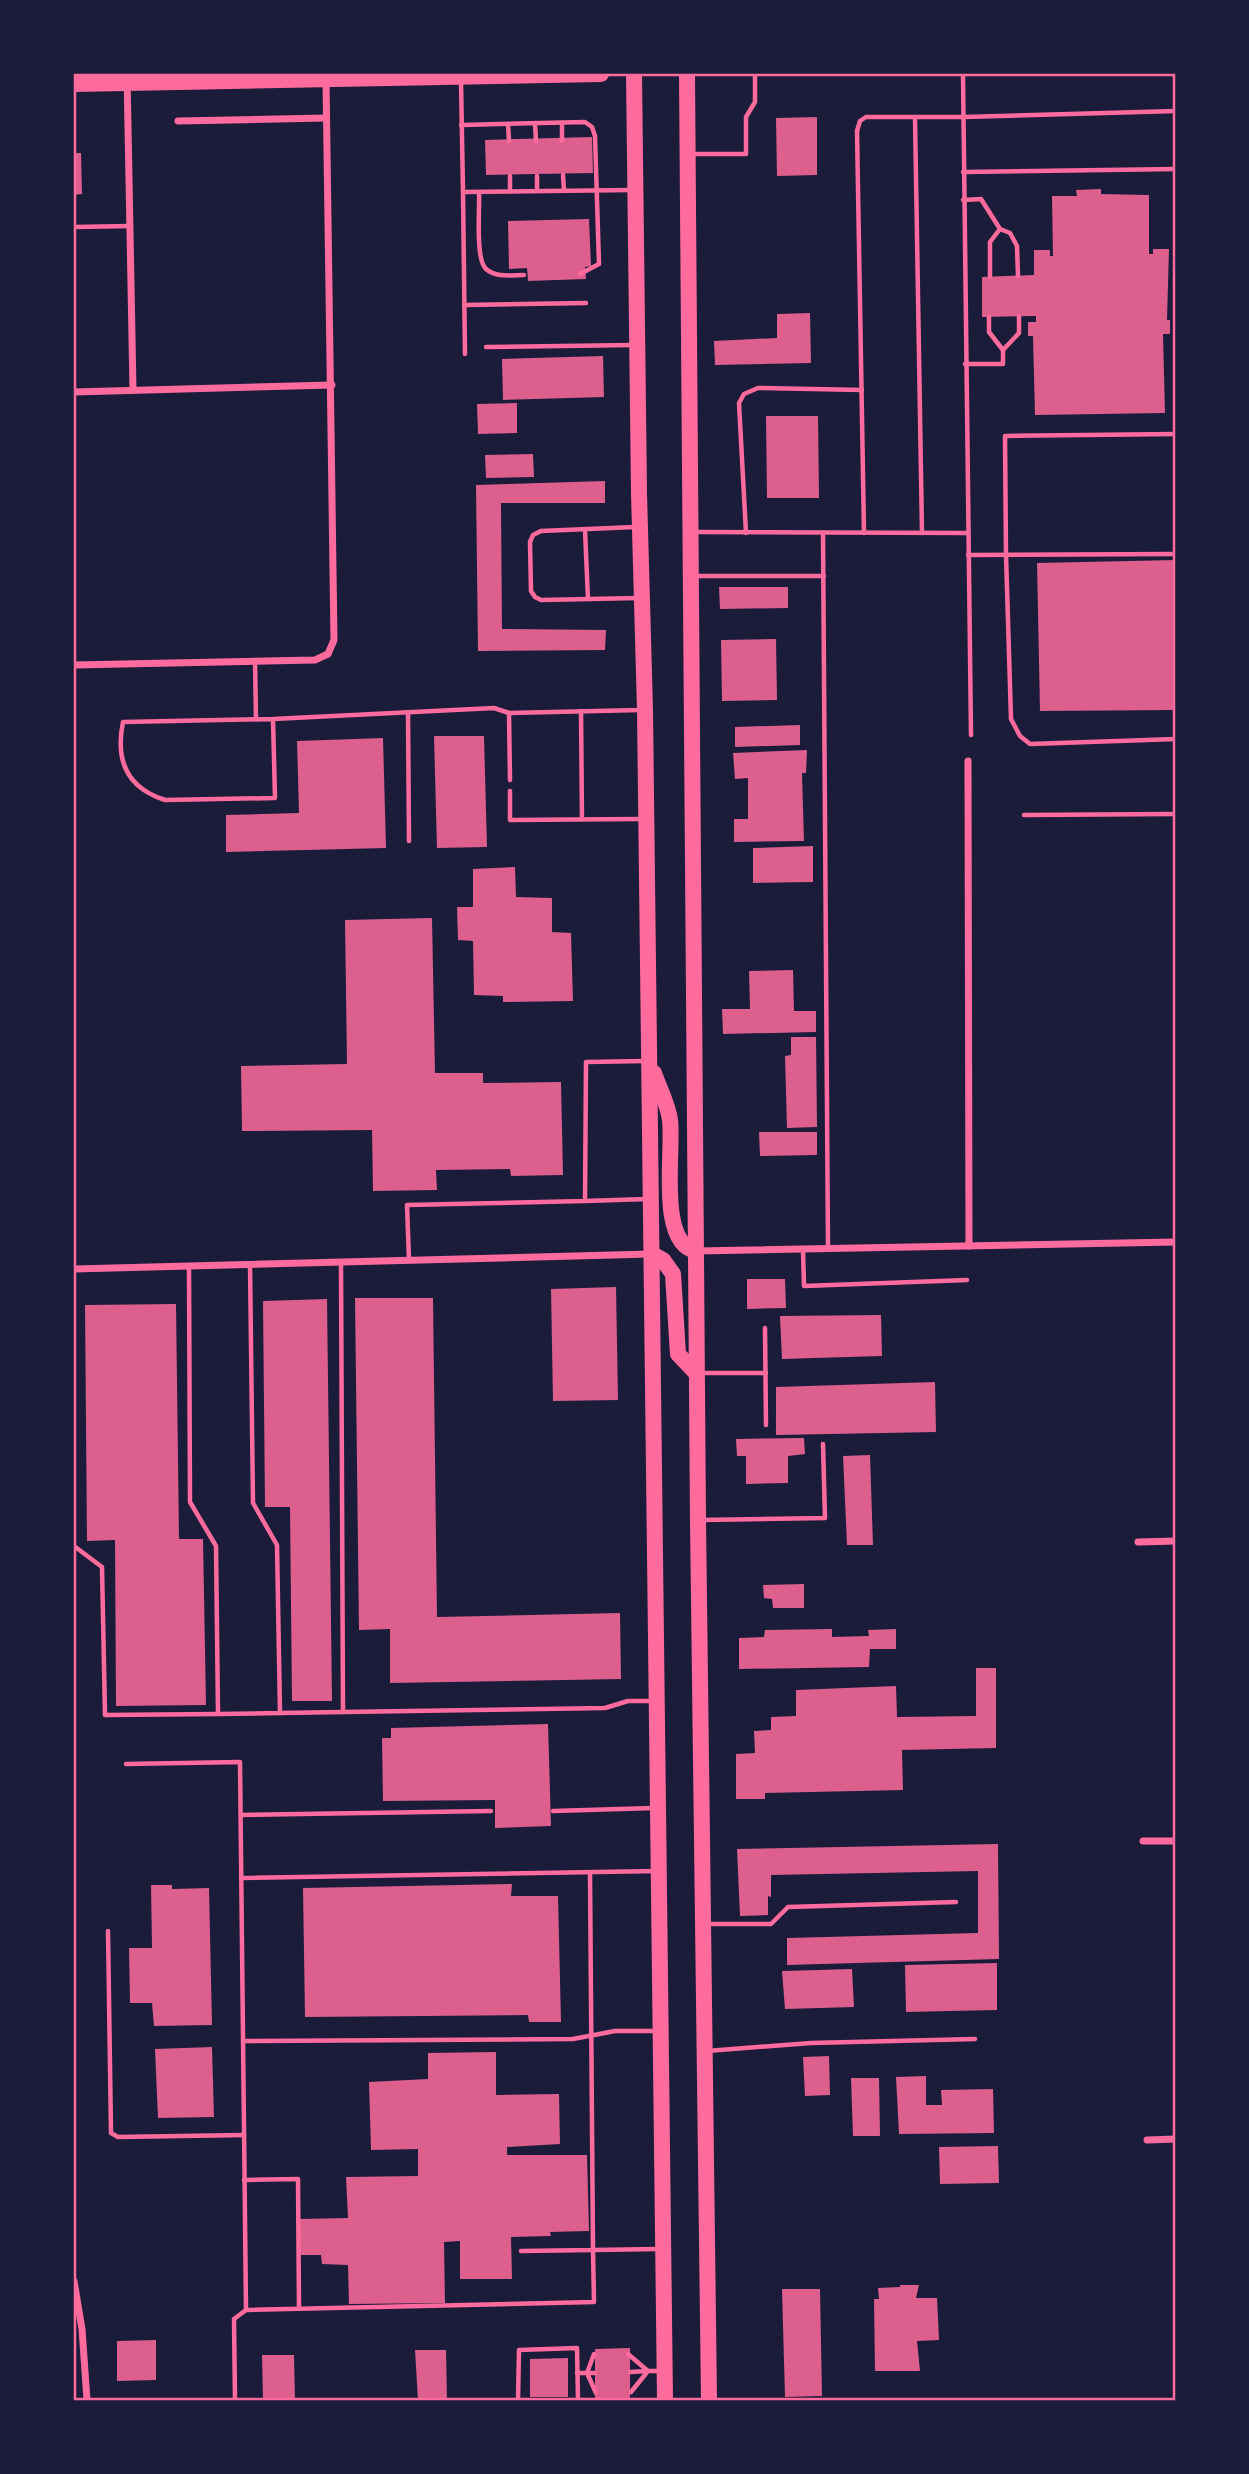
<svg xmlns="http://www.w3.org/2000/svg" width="1249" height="2474" viewBox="0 0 1249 2474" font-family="'DejaVu Sans',sans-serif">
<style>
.building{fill:#dd5f8e}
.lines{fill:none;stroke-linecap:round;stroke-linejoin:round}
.service{stroke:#ff6b9d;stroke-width:4.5}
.minor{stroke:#ff6b9d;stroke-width:7}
.primary{stroke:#ff6b9d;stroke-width:16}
.neatline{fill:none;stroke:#ff6b9d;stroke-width:2.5}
</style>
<rect width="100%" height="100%" fill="#1b1b3a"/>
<g class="building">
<path d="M 817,117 L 817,175 L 777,176 L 776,118 Z"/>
<path d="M 592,137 L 593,173 L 486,175 L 485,140 Z"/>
<path d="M 74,153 L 81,153 L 82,194 L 74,195 Z"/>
<path d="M 1101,189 L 1101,194 L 1149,195 L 1149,254 L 1153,254 L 1153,249 L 1169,249 L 1167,320 L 1170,320 L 1170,334 L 1163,334 L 1165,413 L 1035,415 L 1033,336 L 1028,336 L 1028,322 L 1036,322 L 1036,316 L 982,317 L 982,277 L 1034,275 L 1034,250 L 1050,250 L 1050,256 L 1053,256 L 1052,196 L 1077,196 L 1076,190 Z"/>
<path d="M 589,219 L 591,266 L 585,267 L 586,279 L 528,281 L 527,268 L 509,269 L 508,221 Z"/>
<path d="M 810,313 L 811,363 L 715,365 L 714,341 L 777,338 L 777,314 Z"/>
<path d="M 603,356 L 604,397 L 503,400 L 502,359 Z"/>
<path d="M 517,403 L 517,433 L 478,434 L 477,404 Z"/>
<path d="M 766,416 L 818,416 L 819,498 L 767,498 Z"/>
<path d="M 533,454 L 534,477 L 486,478 L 485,455 Z"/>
<path d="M 605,481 L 605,503 L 501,503 L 502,629 L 606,630 L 605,650 L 478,651 L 476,485 Z"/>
<path d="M 1176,560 L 1176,710 L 1040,711 L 1037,563 Z"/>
<path d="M 719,587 L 788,587 L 788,608 L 720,609 Z"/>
<path d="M 776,639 L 777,700 L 722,701 L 721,640 Z"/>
<path d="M 800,725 L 800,745 L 735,747 L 735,727 Z"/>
<path d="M 434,736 L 484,736 L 487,847 L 437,848 Z"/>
<path d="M 383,738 L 386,848 L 226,852 L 226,815 L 299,813 L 297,741 Z"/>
<path d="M 807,750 L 806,773 L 802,773 L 804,841 L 734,842 L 734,819 L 748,819 L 748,778 L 735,779 L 733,753 Z"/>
<path d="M 813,846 L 813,882 L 753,883 L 753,848 Z"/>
<path d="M 515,867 L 516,897 L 552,898 L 552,932 L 571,933 L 573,1001 L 503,1002 L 503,996 L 474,995 L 473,941 L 458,940 L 457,907 L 473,907 L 473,869 Z"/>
<path d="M 432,918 L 435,1073 L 483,1073 L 483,1083 L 561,1082 L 563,1175 L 511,1176 L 510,1169 L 436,1170 L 437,1190 L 373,1191 L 372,1130 L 242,1131 L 241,1066 L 347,1064 L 345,920 Z"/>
<path d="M 793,970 L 794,1011 L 816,1011 L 816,1032 L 723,1034 L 722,1009 L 750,1009 L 749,971 Z"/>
<path d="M 791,1037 L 816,1037 L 817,1127 L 787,1128 L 785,1056 L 791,1055 Z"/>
<path d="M 759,1132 L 817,1132 L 817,1155 L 760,1156 Z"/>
<path d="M 747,1279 L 785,1279 L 786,1308 L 747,1309 Z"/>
<path d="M 616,1287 L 618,1400 L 553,1401 L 551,1289 Z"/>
<path d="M 355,1298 L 433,1298 L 437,1617 L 620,1613 L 621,1679 L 390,1683 L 390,1629 L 359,1630 Z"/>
<path d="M 327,1299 L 332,1701 L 292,1701 L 290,1507 L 265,1507 L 263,1301 Z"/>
<path d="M 176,1304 L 179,1539 L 203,1539 L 206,1705 L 116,1706 L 115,1540 L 87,1541 L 85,1305 Z"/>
<path d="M 881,1315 L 882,1356 L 782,1359 L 780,1316 Z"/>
<path d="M 935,1382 L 936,1432 L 776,1435 L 776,1387 Z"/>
<path d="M 804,1438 L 805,1454 L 788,1456 L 788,1483 L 746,1484 L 746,1456 L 737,1456 L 736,1439 Z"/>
<path d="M 870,1455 L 873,1545 L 847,1545 L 843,1456 Z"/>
<path d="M 804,1584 L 804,1608 L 773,1608 L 772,1599 L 764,1598 L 763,1585 Z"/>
<path d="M 832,1629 L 832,1637 L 869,1636 L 868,1630 L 896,1629 L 896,1649 L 870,1649 L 869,1667 L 739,1669 L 739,1638 L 764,1637 L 765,1630 Z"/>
<path d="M 976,1668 L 996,1668 L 996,1748 L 902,1750 L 903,1790 L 765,1793 L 765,1799 L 736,1799 L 736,1754 L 755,1753 L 754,1731 L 771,1730 L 771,1717 L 796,1716 L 796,1690 L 896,1686 L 897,1717 L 976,1716 Z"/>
<path d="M 548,1724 L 551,1826 L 495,1828 L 495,1800 L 383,1801 L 382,1738 L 391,1738 L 391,1728 Z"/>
<path d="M 998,1844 L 999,1959 L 787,1965 L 787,1938 L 978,1933 L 978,1871 L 771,1875 L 771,1897 L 768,1896 L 768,1915 L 740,1916 L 737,1849 Z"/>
<path d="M 512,1884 L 511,1896 L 558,1896 L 561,2022 L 529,2022 L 528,2015 L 305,2017 L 303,1888 Z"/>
<path d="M 151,1885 L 172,1885 L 172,1889 L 209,1888 L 212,2025 L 154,2026 L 152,2003 L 130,2003 L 129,1948 L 152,1948 Z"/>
<path d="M 997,1963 L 997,2010 L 906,2012 L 905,1965 Z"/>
<path d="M 852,1969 L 854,2007 L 785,2009 L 782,1971 Z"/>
<path d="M 212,2047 L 214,2117 L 158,2118 L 155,2049 Z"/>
<path d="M 496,2052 L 496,2095 L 559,2094 L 560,2144 L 507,2147 L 507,2155 L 587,2155 L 589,2231 L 550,2232 L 551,2236 L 511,2237 L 512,2279 L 460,2279 L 460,2241 L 444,2242 L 445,2303 L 349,2304 L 348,2265 L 322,2264 L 321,2255 L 300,2255 L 300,2219 L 348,2218 L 346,2177 L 418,2176 L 418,2149 L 371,2150 L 369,2082 L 428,2079 L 428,2053 Z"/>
<path d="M 829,2056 L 830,2095 L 805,2096 L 803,2057 Z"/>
<path d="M 926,2076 L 926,2105 L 942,2105 L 941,2090 L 993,2089 L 994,2133 L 899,2134 L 896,2077 Z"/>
<path d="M 851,2078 L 879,2078 L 880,2136 L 853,2136 Z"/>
<path d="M 998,2146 L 999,2183 L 940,2184 L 939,2147 Z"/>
<path d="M 900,2285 L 919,2285 L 916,2298 L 937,2298 L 939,2340 L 917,2341 L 920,2371 L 875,2371 L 874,2299 L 879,2299 L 878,2288 L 900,2287 Z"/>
<path d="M 782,2289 L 820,2289 L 822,2396 L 785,2397 Z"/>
<path d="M 156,2340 L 156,2380 L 117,2381 L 117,2341 Z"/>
<path d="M 630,2348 L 630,2400 L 595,2400 L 595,2349 Z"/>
<path d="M 415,2350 L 446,2350 L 447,2400 L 418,2400 Z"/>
<path d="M 262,2355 L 294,2355 L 295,2400 L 263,2400 Z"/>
<path d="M 568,2358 L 568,2397 L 530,2397 L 530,2359 Z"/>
</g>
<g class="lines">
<g class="service">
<path d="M 963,74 L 971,735"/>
<path d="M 461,81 L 463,192 L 631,190"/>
<path d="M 915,117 L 922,533"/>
<path d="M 535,123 L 536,141"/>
<path d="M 562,123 L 562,141"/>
<path d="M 508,124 L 509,141"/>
<path d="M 461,125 L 585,122 L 592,127 L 595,136 L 599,264 L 580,274"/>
<path d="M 692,154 L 746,154 L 746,117 L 755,102 L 755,74"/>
<path d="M 963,172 L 1176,169"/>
<path d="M 563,175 L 564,190"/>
<path d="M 510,176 L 510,191"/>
<path d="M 537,176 L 537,191"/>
<path d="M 463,192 L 465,354"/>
<path d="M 479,192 C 480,207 475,259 486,269 C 496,278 512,275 524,275"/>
<path d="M 963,200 L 981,199 L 1000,229 L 1010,233 L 1017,246 L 1018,276"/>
<path d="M 74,227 L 130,226"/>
<path d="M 990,277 L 990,242 L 1000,229"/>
<path d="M 464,305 L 586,303"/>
<path d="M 486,347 L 632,345"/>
<path d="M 1003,350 L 1019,333 L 1019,316"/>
<path d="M 965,364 L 1003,364 L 1003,350 L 989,332 L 989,317"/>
<path d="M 1176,434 L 1005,436 L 1006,555 L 1011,719 L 1020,736 L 1030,744 L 1176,739"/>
<path d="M 635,527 L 541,531 L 533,535 L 530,542 L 531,591 L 535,597 L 541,600 L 638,598"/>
<path d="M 585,530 L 588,599"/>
<path d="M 695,532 L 968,533"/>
<path d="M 746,533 L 739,403 L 744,394 L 758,388 L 862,390"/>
<path d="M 823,533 L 828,1249"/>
<path d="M 864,533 L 857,131 L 860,121 L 866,117 L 963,117 L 1176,111"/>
<path d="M 968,555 L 1176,554"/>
<path d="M 695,576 L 824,576"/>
<path d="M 255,661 L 256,719"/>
<path d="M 581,711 L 582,819"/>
<path d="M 408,712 L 409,841"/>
<path d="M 273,719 L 275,798 L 165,800 C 127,788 115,761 123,722 L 273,719 L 494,708 L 509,713"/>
<path d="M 510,780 L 509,713 L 641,710"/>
<path d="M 510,791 L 510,820 L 641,819"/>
<path d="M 1024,815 L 1176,814"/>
<path d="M 585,1201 L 647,1199"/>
<path d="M 803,1249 L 804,1286 L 967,1280"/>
<path d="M 409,1260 L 407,1205 L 585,1201 L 586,1062 L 645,1061"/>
<path d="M 341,1263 L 343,1712 L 605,1708 L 628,1701 L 654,1701"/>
<path d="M 189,1266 L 190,1502 L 216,1546 L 218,1714 L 280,1713 L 277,1545 L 253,1503 L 250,1265"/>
<path d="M 765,1328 L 766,1425"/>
<path d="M 701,1373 L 766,1373"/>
<path d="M 702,1520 L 825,1518 L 823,1444"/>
<path d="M 74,1546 L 102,1567 L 105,1715 L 218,1714"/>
<path d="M 280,1713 L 343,1712"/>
<path d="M 126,1764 L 240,1762 L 246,2310"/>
<path d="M 553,1811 L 654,1808"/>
<path d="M 241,1815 L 491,1811"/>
<path d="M 241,1878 L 657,1871"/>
<path d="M 708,1924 L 771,1924 L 788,1907 L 956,1902"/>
<path d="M 108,1931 L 111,2133 L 118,2137 L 244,2135"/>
<path d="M 243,2041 L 573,2039 L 615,2031 L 656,2031"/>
<path d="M 707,2051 L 811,2043 L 975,2039"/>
<path d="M 244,2180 L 298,2179 L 299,2308"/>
<path d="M 521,2251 L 593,2250 L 590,1873"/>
<path d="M 594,2354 L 587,2373 L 596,2393"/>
<path d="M 628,2354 L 648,2371 L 630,2372"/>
<path d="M 577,2373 L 595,2373"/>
<path d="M 631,2392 L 648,2371 L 660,2371"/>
<path d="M 235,2400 L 234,2319 L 246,2310 L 594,2302 L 593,2250 L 659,2249"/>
<path d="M 518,2400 L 519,2350 L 577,2348 L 578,2400"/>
</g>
<g class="minor">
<path d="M 127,74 L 133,390"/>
<path d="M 178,121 L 326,118"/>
<path d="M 74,392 L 332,385"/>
<path d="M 74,665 L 315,660 L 328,654 L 334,640 L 326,80"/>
<path d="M 968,761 L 969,1246"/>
<path d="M 696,1251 L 1176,1242"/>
<path d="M 74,1269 L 651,1254"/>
<path d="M 1138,1542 L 1176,1541"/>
<path d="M 1143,1841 L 1176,1841"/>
<path d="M 1147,2140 L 1176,2139"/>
<path d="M 74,2281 L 82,2329 L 87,2400"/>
</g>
<g class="primary">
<path d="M 634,74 L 639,493 L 645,710 L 665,2400"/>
<path d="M 687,74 L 698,1520 L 709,2400"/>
<path d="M 74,84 L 601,74"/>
<path d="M 654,1073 C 659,1088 668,1104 670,1120 C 674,1151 657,1243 696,1251"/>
<path d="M 652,1254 L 663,1260 L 673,1274 L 678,1354 L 697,1374"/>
</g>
</g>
<rect width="1249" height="2474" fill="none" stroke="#1b1b3a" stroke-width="150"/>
<rect x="75" y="75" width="1099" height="2324" class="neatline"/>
</svg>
